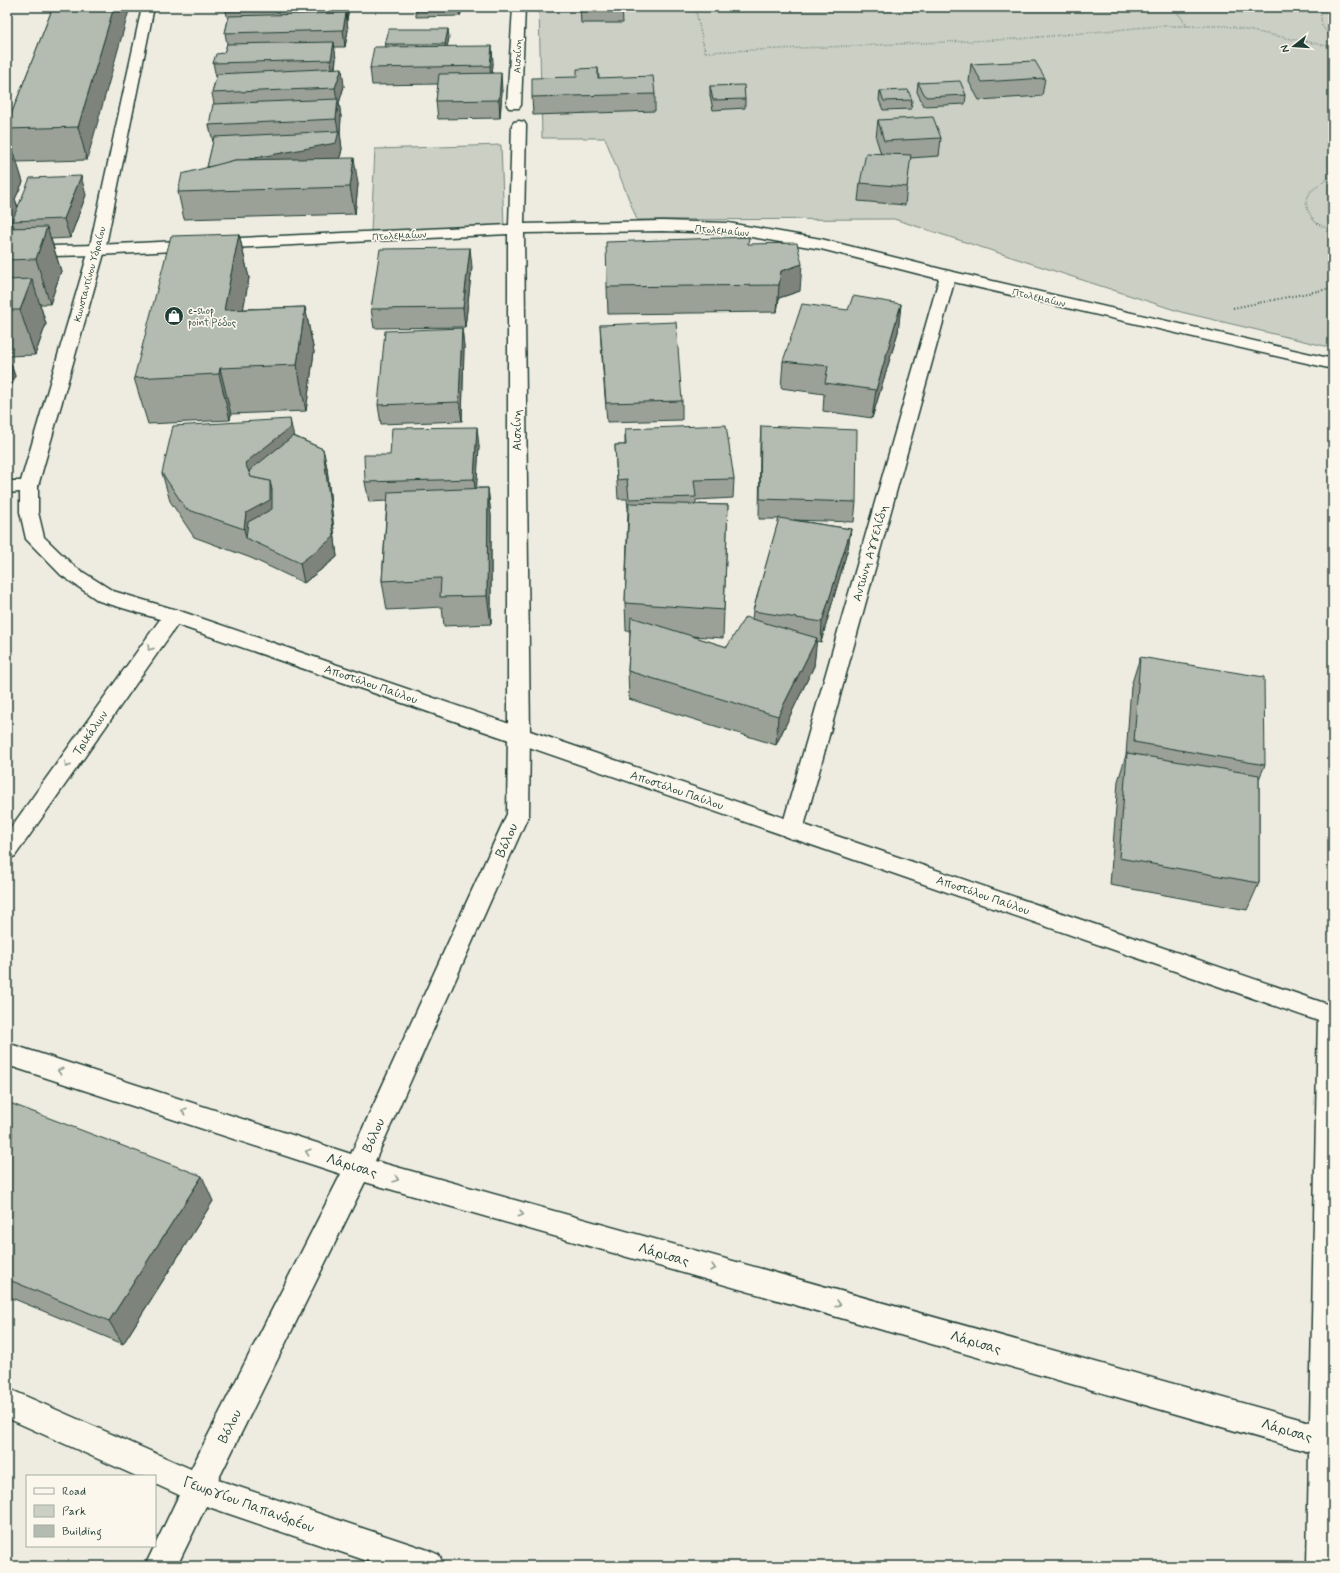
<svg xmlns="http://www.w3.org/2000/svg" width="1340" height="1573" viewBox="0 0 1340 1573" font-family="Mynerve,sans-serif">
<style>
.green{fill:#cbcfc4;stroke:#75867c}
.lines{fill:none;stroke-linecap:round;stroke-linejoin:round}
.minor-casing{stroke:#1f3d34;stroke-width:3}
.tertiary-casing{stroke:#1f3d34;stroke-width:3}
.path-far1{stroke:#1f3d34;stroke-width:1.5;stroke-dasharray:0.5 2;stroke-linecap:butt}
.path{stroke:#1f3d34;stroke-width:2;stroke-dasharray:1 2.5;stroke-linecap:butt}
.minor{fill:#fbf7ec;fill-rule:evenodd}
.tertiary{fill:#fbf7ec;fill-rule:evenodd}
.wall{fill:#9ba197;stroke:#1f3d34}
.shaded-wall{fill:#7e837b;stroke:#1f3d34}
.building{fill:#b4bbb0;stroke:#1f3d34}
.oneway{stroke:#8d9a90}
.labels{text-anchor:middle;stroke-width:3.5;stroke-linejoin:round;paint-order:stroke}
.far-street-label{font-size:10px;fill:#1f3d34;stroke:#fbf7ec}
.far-poi-label{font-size:10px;fill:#1f3d34;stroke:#fbf7ec;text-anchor:start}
.street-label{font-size:12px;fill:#1f3d34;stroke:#fbf7ec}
.near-street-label{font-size:14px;fill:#1f3d34;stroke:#fbf7ec}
</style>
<rect width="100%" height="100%" fill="#eeece1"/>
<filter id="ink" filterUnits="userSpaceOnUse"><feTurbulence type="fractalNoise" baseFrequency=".025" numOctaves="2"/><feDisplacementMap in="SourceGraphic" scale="8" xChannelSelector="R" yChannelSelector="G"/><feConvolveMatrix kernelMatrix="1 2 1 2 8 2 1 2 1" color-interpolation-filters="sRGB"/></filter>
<g filter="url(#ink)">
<g class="green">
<path d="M 539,7 L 1333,7 L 1333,348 L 1181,312 L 894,219 L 637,220 L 605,138 L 542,138 Z"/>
<path d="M 501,145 L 504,227 L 371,231 L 375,149 Z"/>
</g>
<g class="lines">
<defs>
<g id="minor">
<path d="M 513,7 L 525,7 L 521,105 L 519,108 L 509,108 L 507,105 Z"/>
<path d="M 519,121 L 524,122 L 526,125 L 524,224 L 662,221 L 728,223 L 821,239 L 949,271 L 1333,359 L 1333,369 L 954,282 L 803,830 L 800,836 L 792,839 L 784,836 L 781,830 L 939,279 L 821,249 L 728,233 L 662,231 L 524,233 L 530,735 L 529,814 L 375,1161 L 1310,1422 L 1318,1015 L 1321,1008 L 1330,1005 L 1333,1006 L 1333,1566 L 1307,1566 L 1309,1452 L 365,1182 L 218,1480 L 428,1550 L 439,1555 L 444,1566 L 382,1566 L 206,1506 L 177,1566 L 145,1566 L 179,1495 L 155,1484 L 155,1476 L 136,1476 L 7,1418 L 7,1388 L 191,1469 L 341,1174 L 7,1065 L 7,1043 L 351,1154 L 507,814 L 508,735 L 508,234 L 97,255 L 7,257 L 7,247 L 97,245 L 509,225 L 512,125 L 514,122 Z"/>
<path d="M 173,609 L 180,611 L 183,616 L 180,621 L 15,856 L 7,859 L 7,833 L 166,611 Z"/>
</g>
<path id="tertiary" d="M 142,7 L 154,7 L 105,250 L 38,486 L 38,512 L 44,537 L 75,567 L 113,591 L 180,611 L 1333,1006 L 1333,1026 L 166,621 L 99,601 L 61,575 L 26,539 L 20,512 L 20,492 L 7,493 L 7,481 L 21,481 L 89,250 Z"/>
</defs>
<use href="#minor" class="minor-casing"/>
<use href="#tertiary" class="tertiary-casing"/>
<g class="path-far1">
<path d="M 695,7 L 705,52 L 1018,39 L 1158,26 L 1226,26 L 1333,47"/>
<path d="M 1174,7 L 1187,26"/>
<path d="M 1308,7 L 1333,10"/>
<path d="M 1320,8 L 1322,26 L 1333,40"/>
<path d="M 1333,174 L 1310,192 L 1306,201 L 1308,211 L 1315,222 L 1333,232"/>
</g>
<path class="path" d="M 1233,308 L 1333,288"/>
<use href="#minor" class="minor"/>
<use href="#tertiary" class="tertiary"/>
</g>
<g class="wall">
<path d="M 53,7 L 87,160 L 16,162 L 23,182 L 15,199 L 18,207 L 86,195 L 70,238 L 51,239 L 61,271 L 50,304 L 40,304 L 46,324 L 35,355 L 8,356 L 15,376 L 7,399 L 7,156 L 14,156 L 7,134 L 7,125 Z"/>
<path d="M 225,7 L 349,7 L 347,20 L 348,30 L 345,47 L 334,47 L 336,59 L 335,69 L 344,86 L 339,103 L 341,117 L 340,133 L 342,149 L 340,158 L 358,184 L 355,214 L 184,219 L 178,192 L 207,168 L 213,142 L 209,125 L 214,104 L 212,93 L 216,77 L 213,63 L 224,53 L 227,44 L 225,33 L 228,20 Z"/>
<path d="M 416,7 L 463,7 L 460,16 L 416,17 Z"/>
<path d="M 580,7 L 622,7 L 623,23 L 581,23 Z"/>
<path d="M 449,38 L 447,46 L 493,63 L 492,74 L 502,91 L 500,118 L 438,119 L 436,101 L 438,84 L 372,85 L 370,68 L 386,47 L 385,44 Z"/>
<path d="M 971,64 L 1045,78 L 1042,96 L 979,100 L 969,82 Z"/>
<path d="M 598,68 L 599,78 L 655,94 L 655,111 L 533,115 L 532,97 L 577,77 Z"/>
<path d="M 918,83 L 966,95 L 965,104 L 924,106 L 917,92 Z"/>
<path d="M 710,86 L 745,99 L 745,108 L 713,110 L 710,95 Z"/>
<path d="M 880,91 L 912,100 L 911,109 L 883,110 L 879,100 Z"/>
<path d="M 878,120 L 941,138 L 939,156 L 910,158 L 905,205 L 858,201 L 860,183 L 881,154 L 876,138 Z"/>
<path d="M 239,234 L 249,278 L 243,309 L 305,307 L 314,352 L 306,411 L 231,414 L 230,420 L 148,424 L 134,378 Z"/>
<path d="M 749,244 L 800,291 L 779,298 L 777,312 L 608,314 L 607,287 Z"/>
<path d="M 472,267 L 465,327 L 374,328 L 371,309 Z"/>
<path d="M 901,304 L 898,332 L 872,418 L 823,411 L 824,394 L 781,388 L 783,361 L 848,310 Z"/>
<path d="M 600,325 L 682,401 L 682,420 L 607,422 L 601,345 Z"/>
<path d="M 462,328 L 464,347 L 462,421 L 381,424 L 378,405 Z"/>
<path d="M 761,426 L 856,502 L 854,522 L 794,520 L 851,529 L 848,548 L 821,642 L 816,641 L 814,666 L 776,745 L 629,699 L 628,671 L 630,631 L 626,631 L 625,603 L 628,509 L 627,499 L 618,499 L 616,465 L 615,445 L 625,445 L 625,429 L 734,479 L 733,498 L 696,500 L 696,504 L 728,505 L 723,638 L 691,636 L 727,647 L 752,619 L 753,611 L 779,519 L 759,519 L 760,445 Z"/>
<path d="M 294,436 L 323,449 L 327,468 L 337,557 L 304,583 L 251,558 L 194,537 L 170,501 L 162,473 Z"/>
<path d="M 479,446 L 476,488 L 488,488 L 491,516 L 491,624 L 444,626 L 442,607 L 387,610 L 382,581 L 387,501 L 369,502 L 365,482 L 390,455 Z"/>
<path d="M 1140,657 L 1265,765 L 1259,779 L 1259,883 L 1247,910 L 1110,885 L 1118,781 L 1126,755 L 1131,686 Z"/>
<path d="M 7,1102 L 213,1201 L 123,1344 L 7,1296 Z"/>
</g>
<g class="shaded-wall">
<path d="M 114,7 L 130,7 L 87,160 L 78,127 Z"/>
<path d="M 346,7 L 349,7 L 347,20 Z"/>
<path d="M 459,7 L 463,7 L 460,16 Z"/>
<path d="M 346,13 L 348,30 L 345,47 L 343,30 Z"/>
<path d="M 448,29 L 449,38 L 446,52 L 445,44 Z"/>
<path d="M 334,42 L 336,59 L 333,77 L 331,60 Z"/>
<path d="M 492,46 L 493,63 L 491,84 L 490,66 Z"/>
<path d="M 342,68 L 344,86 L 339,103 L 341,117 L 340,133 L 342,149 L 339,161 L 211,185 L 207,167 L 339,134 L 336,119 L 338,104 L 335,88 Z"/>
<path d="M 501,73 L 502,91 L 500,118 L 499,100 Z"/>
<path d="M 15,156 L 23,182 L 15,199 L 21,217 L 12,221 L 15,230 L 7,234 L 7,173 Z"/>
<path d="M 354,158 L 358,184 L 355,214 L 350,187 Z"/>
<path d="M 81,176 L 86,195 L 70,238 L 64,219 Z"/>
<path d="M 47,227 L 61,271 L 50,304 L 36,259 Z"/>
<path d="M 239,234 L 249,278 L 235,355 L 224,310 Z"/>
<path d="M 470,248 L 472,267 L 465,327 L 463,308 Z"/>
<path d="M 802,264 L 800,291 L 779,298 L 777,312 L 779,285 L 781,271 Z"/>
<path d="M 32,279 L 46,324 L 35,355 L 20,310 Z"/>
<path d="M 901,304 L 898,332 L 872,418 L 876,390 Z"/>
<path d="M 305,307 L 314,352 L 306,411 L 297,365 Z"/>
<path d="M 462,328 L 464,347 L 462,421 L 459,402 Z"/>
<path d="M 7,353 L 15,376 L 7,399 Z"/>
<path d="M 220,368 L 231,414 L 230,420 L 219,374 Z"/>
<path d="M 290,419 L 296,447 L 248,472 L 245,463 Z"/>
<path d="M 477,427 L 479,446 L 476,498 L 474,479 Z"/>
<path d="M 323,449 L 327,468 L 337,557 L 304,583 L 300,563 Z"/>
<path d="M 270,481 L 276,510 L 246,538 L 244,529 L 246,513 Z"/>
<path d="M 488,488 L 491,516 L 491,624 L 487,596 Z"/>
<path d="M 851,529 L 848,548 L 821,642 L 822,622 Z"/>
<path d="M 817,638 L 814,666 L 776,745 L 778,716 Z"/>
<path d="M 202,1176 L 213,1201 L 123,1344 L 109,1321 Z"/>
</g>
<g class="building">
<path d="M 53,7 L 114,7 L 78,127 L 7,129 L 7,125 Z"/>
<path d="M 416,7 L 459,7 L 415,8 Z"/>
<path d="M 346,13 L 343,30 L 225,33 L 229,16 Z"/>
<path d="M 389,29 L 448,29 L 445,44 L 385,44 Z"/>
<path d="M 334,42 L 331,60 L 213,63 L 216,54 L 224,53 L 227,44 Z"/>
<path d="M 492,46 L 490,66 L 370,68 L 374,47 Z"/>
<path d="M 1035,61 L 1045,78 L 982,82 L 971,64 Z"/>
<path d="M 342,68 L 335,88 L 212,93 L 217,74 Z"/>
<path d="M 598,68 L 598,78 L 653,76 L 655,94 L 532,97 L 532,78 L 577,77 L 577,69 Z"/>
<path d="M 501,73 L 499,100 L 436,101 L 439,74 Z"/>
<path d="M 960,81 L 966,95 L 926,97 L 918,83 Z"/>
<path d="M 744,85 L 745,99 L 713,100 L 710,86 Z"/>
<path d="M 908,90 L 912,100 L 884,101 L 880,91 Z"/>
<path d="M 338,99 L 336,119 L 209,125 L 213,104 Z"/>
<path d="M 933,117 L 941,138 L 884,141 L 878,120 Z"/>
<path d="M 339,131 L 336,143 L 244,160 L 235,160 L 219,165 L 207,167 L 214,137 Z"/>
<path d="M 866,153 L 911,155 L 907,187 L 860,183 Z"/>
<path d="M 7,156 L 15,156 L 7,173 Z"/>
<path d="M 354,158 L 350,187 L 178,192 L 182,174 L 235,160 Z"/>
<path d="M 81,176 L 64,219 L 12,221 L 30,178 Z"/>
<path d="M 12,190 L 7,201 L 7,191 Z"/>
<path d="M 47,227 L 36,259 L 7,260 L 7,228 Z"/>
<path d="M 239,234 L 224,310 L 305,307 L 297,365 L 220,368 L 219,374 L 134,378 L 171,236 Z"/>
<path d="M 749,237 L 748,244 L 797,243 L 802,264 L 781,271 L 779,285 L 607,287 L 606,242 Z"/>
<path d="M 470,248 L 463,308 L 371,309 L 380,249 Z"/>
<path d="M 32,279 L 20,310 L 7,310 L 7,280 Z"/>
<path d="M 853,296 L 901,304 L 876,390 L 825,383 L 828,366 L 783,361 L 802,304 L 848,310 Z"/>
<path d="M 676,322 L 682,401 L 606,403 L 600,325 Z"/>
<path d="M 462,328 L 459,402 L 378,405 L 385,331 Z"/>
<path d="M 290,419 L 291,427 L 245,463 L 251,477 L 270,481 L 270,500 L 246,513 L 244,529 L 186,509 L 162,473 L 173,426 Z"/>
<path d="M 726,425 L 734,479 L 694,480 L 696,497 L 629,499 L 627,479 L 617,480 L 615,445 L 626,445 L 625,429 Z"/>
<path d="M 761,426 L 857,430 L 856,502 L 760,499 Z"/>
<path d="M 477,427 L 474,479 L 365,482 L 364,455 L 390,455 L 392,428 Z"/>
<path d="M 293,436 L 323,449 L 334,537 L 300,563 L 246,538 L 248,522 L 272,509 L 272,490 L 270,481 L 251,477 L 249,471 Z"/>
<path d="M 488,488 L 487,596 L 440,597 L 441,578 L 382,581 L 388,492 Z"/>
<path d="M 629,503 L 728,505 L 724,610 L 625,603 Z"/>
<path d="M 779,518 L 851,529 L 822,622 L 753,611 Z"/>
<path d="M 631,617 L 727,647 L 745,617 L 817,638 L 778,716 L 628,671 Z"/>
<path d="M 1140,657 L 1264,677 L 1265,765 L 1134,742 Z"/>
<path d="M 1127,753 L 1259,775 L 1259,883 L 1119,858 Z"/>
<path d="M 7,1102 L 202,1176 L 109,1321 L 7,1279 Z"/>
</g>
<defs><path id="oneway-chevron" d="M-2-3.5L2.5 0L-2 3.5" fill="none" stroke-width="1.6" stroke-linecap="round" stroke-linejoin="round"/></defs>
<g class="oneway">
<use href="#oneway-chevron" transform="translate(150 648) rotate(125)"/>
<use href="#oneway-chevron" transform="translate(67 765) rotate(125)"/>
<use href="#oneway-chevron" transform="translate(60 1071) rotate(-162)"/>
<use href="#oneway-chevron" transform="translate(184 1111) rotate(-162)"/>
<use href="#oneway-chevron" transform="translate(308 1152) rotate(-162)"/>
<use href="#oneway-chevron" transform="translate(396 1179) rotate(16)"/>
<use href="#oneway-chevron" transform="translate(521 1214) rotate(16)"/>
<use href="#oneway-chevron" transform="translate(713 1268) rotate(16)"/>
<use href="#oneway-chevron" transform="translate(838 1304) rotate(16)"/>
</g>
</g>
<defs>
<symbol id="shop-disc" viewBox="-11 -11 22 22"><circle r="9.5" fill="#1f3d34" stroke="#fbf7ec"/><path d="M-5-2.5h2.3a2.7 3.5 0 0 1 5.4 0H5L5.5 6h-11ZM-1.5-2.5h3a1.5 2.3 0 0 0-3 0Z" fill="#fff"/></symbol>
</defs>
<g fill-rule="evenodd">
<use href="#shop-disc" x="163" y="305" width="22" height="22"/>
</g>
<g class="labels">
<g class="far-street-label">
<text transform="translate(517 56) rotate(-88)" y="4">Αισχίνη</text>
<text transform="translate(722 230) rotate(5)" y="4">Πτολεμαίων</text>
<text transform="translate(399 235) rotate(-3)" y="4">Πτολεμαίων</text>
<text transform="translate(89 274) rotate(-75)" y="4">Κωνσταντίνου Υδραίου</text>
<text transform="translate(1039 297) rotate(13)" y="4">Πτολεμαίων</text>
</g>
<g class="far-poi-label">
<text x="188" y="314">e-shop<tspan x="188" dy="12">point Ρόδος</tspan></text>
</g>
<g class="street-label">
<text transform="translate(517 430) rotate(-90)" y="4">Αισχίνη</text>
<text transform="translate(870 553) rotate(-74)" y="4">Αντώνη Αγγελίδη</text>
<text transform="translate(371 684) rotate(19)" y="4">Αποστόλου Παύλου</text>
<text transform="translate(90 733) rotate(-55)" y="4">Τρικάλων</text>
<text transform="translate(677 790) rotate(19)" y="4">Αποστόλου Παύλου</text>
<text transform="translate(983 895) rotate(19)" y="4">Αποστόλου Παύλου</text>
</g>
<g class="near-street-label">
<text transform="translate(506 840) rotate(-66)" y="5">Βόλου</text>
<text transform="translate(373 1135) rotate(-66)" y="5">Βόλου</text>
<text transform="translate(352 1165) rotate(17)" y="5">Λάρισας</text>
<text transform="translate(664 1254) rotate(16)" y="5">Λάρισας</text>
<text transform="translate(976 1342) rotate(16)" y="5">Λάρισας</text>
<text transform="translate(229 1426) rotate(-63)" y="5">Βόλου</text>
<text transform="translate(1287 1430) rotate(16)" y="5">Λάρισας</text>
<text transform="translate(249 1504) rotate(20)" y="5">Γεωργίου Παπανδρέου</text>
</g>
</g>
<rect width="1340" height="1573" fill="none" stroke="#fbf7ec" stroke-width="24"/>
<rect x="12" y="12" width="1316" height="1549" fill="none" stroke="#1f3d34" stroke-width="1.5" filter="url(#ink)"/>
<rect x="26" y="1475" width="130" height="72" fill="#fbf7ec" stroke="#a3ada2"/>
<rect x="34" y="1488" width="20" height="6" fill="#fbf7ec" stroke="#a3ada2"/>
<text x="62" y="1495" font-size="12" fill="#1f3d34">Road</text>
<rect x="34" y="1505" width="20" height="12" fill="#cbcfc4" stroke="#a3ada2"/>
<text x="62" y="1515" font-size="12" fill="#1f3d34">Park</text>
<rect x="34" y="1525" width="20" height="12" fill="#b4bbb0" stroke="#a3ada2"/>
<text x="62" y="1535" font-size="12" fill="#1f3d34">Building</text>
<g transform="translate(1294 46) rotate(253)" stroke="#fbf7ec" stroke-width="3" paint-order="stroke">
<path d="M0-3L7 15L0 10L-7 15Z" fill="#1f3d34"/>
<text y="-6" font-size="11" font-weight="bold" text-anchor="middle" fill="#1f3d34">N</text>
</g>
</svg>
